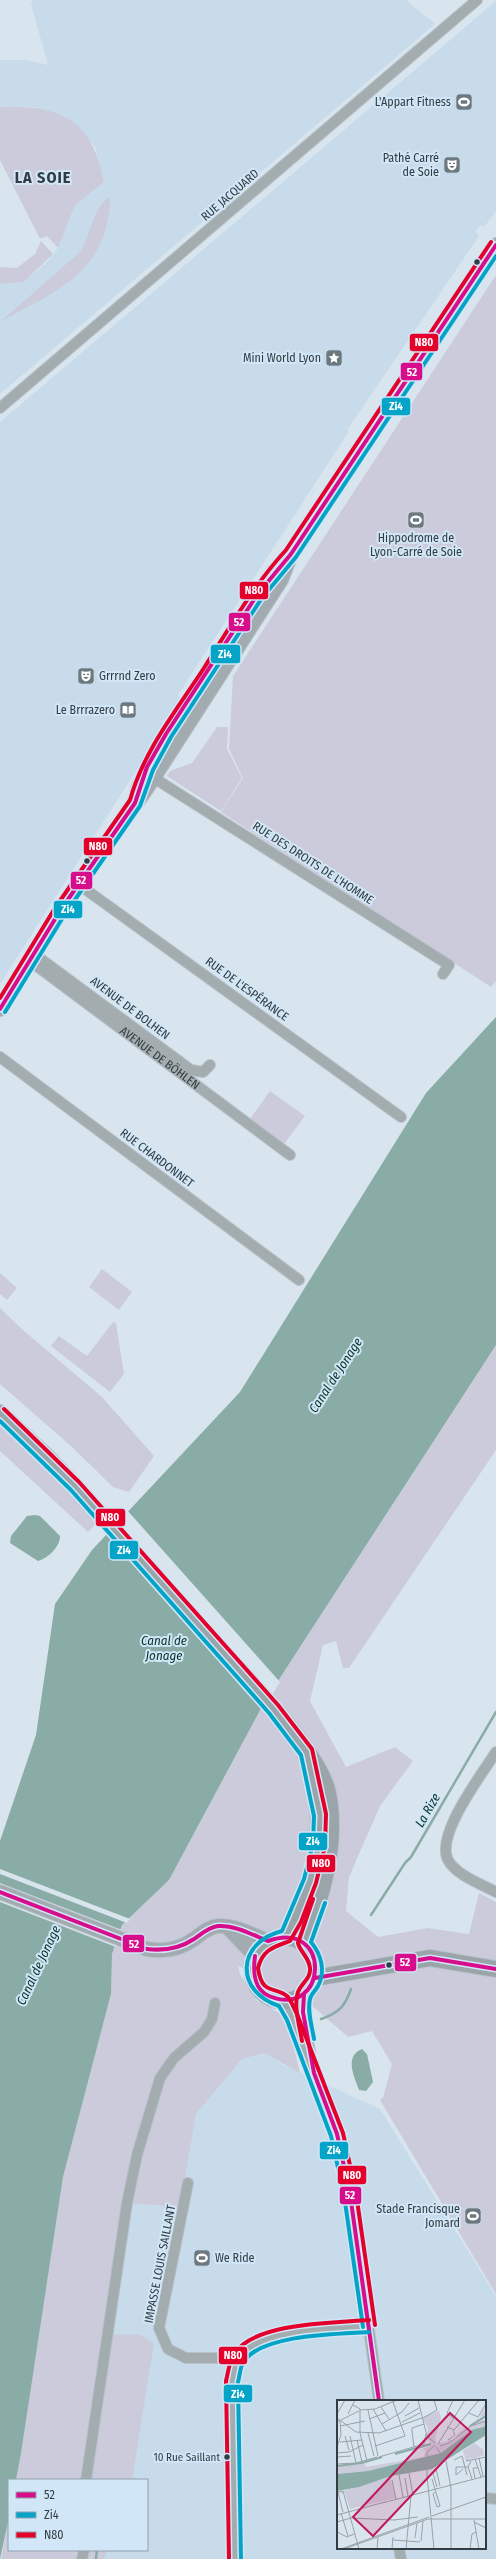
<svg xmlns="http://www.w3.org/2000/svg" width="496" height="2559" viewBox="0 0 496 2559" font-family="'Fira Sans Condensed',sans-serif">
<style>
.built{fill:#c7dbeb;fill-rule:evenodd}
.green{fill:#cccbdc}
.water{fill:#89aca6}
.pier{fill:#d9e5ee}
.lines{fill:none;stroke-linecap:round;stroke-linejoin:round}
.stream{stroke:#89aca6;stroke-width:2.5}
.street-casing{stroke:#b9c2ca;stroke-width:12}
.secondary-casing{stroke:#b9c2ca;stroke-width:16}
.primary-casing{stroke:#b9c2ca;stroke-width:18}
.street{stroke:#a3acaf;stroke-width:10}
.secondary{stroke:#a2abb0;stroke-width:14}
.primary{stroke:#9aa5aa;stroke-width:16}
.bus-1-casing{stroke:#d1e6f6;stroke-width:7}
.bus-2-casing{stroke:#d1e6f6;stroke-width:7}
.bus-3-casing{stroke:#d1e6f6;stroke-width:7}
.bus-1{stroke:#d80d8c;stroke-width:4}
.bus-2{stroke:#03a4c7;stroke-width:4}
.bus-3{stroke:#e4002b;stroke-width:4}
.bus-dot{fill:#333c42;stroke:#d1e6f6;stroke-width:1.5}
.labels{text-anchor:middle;stroke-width:4;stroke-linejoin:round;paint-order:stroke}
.bus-label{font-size:11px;fill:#333c42;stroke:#d1e6f6;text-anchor:end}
.poi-label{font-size:12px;fill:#333c42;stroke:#d1e6f6;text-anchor:end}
.street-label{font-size:12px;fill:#333c42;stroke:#d1e6f6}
.water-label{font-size:13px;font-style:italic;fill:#063228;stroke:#d1e6f6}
.district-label{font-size:16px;font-weight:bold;letter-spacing:1px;fill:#333c42;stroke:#d1e6f6}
.inset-river{fill:none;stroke:#89aca6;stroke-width:2}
.inset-road{fill:none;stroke:#97a1a9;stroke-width:1}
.view{fill:#c2185b;fill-opacity:0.15;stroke:#c2185b;stroke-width:2}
.inset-edge{fill:none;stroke:#333c42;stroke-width:2}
.line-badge{stroke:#d1e6f6;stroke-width:1.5}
.badge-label{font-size:11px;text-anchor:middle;font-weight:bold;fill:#fff}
</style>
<rect width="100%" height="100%" fill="#d9e5ee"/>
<g class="built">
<path d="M 33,0 L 406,0 L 435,24 L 0,394 L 0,284 L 24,282 L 48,261 L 58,248 L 75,205 L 104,182 L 95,147 L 74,123 L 35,107 L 0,107 L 0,60 L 26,60 L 48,65 L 31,4 Z"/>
<path d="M 496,1 L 496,211 L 484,227 L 481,225 L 475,232 L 479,236 L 347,430 L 349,431 L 178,695 L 182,699 L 0,984 L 0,422 Z"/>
<path d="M 264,2053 L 284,2065 L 380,2109 L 496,2296 L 496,2559 L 101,2559 L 102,2550 L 147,2550 L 147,2480 L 108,2480 L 138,2334 L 105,2336 L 125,2202 L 182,2189 L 196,2114 L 242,2059 ZM 338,2401 L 485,2401 L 485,2548 L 338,2548 Z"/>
</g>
<g class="green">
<path d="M 0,107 C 61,105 92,119 104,182 L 75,205 L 58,248 L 47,236 L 40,239 L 0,160 Z"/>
<path d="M 110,196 C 109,272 58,290 0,322 L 79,253 C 92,234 91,211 110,196 Z"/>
<path d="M 41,241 L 53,254 L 24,282 L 0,284 L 0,267 L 17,268 L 35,254 Z"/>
<path d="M 496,275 L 496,981 L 491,987 L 221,812 L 243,778 L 229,749 L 233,676 Z"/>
<path d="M 217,727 L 228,727 L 227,749 L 242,778 L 221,811 L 167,776 L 170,771 L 192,763 Z"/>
<path d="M 270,1091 L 305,1116 L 284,1144 L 250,1119 Z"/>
<path d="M 102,1269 L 132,1292 L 119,1310 L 89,1287 Z"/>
<path d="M 0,1273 L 17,1288 L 7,1300 L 0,1294 Z"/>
<path d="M 0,1308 L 23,1330 L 102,1397 L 154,1456 L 129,1492 L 113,1487 L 71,1446 L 0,1384 Z"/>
<path d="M 113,1322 L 116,1323 L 124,1374 L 110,1392 L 51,1346 L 59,1336 L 87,1356 Z"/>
<path d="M 496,1345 L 496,1450 L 349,1668 L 343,1668 L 336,1641 L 323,1645 L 310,1701 L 346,1767 L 395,1747 L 413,1761 L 380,1806 L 349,1877 L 346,1911 L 378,1937 L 428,1928 L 469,1934 L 479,1893 L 496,1902 L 496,2294 L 380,2100 L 383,2098 L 392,2064 L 372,2031 L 348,2037 L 310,2004 L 271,1989 L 261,1976 L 238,1966 L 240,1974 L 256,2000 L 283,2015 L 291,2036 L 300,2073 L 264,2053 L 242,2059 L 196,2114 L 180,2207 L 127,2203 L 105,2335 L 138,2334 L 154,2343 L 132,2480 L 16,2480 L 63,2177 L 111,1994 L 112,1954 L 122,1925 L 169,1880 L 265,1701 Z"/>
<path d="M 0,1421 L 35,1452 L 97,1523 L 88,1532 L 0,1451 Z"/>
<path d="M 9,2518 L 9,2550 L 108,2550 L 104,2559 L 1,2559 Z"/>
</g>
<g class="water">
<path d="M 496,1017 L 496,1345 L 265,1701 L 169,1880 L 122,1925 L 112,1954 L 111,1994 L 63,2177 L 21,2453 L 16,2480 L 9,2480 L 9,2518 L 0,2559 L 0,1841 L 36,1735 L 55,1604 L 92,1550 L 240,1392 L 426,1093 Z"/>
<path d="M 35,1515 L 40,1516 L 60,1536 C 60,1547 48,1558 38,1561 L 10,1543 L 11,1536 L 27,1516 Z"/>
<path d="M 362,2049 L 367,2054 L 373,2082 L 366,2091 L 359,2090 C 354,2076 344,2056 362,2049 Z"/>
</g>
<g class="pier">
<path d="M 127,1510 L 280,1682 L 263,1709 L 106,1532 Z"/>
<path d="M 0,1869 L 130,1919 L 127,1923 L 0,1874 Z"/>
<path d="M 0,1883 L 122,1930 L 116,1947 L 0,1902 Z"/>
</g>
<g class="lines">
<g class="stream">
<path d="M 371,1915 L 405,1863 L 411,1857 L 496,1712"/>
<path d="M 321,2019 C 339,2013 345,2006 351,1989"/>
<path d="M 96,2559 L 97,2550"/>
</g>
<defs>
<g id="street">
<path d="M 0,408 L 477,0"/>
<path d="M 154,778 L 449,965 L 443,974"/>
<path d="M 78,884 L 401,1117"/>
<path d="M 34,954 L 191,1070 L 203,1072 L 210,1065"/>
<path id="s1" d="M 30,961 L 290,1155"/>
<path d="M 0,1057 L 299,1280"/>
<path d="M 496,1752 C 482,1774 435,1835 448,1860 C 456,1875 481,1884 496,1892"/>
<path d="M 304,1994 L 303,2012 L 310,2052"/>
<path d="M 283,2001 L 292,2017 L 337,2134 L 350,2194 L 379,2401"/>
<path d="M 188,2183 L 159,2328 L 168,2349 L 186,2358 L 238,2358"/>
<path d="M 86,2480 L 127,2203 L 137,2155 L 160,2078 L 174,2058 L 204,2032 L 212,2019 L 215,2003"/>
<path d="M 485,2498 L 496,2499"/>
<path d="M 399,2548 L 401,2559"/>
<path d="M 82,2559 L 84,2550"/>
<path d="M 235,2559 L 232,2381 C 234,2374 235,2363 239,2357 C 259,2330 336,2329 369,2326"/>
</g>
<g id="secondary">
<path d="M 135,803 L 138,788 L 151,760 L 273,572 L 291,554 L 496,245"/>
<path d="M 0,1009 L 60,911 L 147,788 L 281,580 L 290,557"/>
<path d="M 0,1892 L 147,1949 C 164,1952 179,1950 194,1939 C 201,1934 208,1927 218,1926 C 235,1925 253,1935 268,1941"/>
<path d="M 228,1928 L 255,1956"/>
</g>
<g id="primary">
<path d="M 0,1413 L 45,1455 L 75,1486 C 123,1540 171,1595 220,1649 C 249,1681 320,1753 328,1793 C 338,1843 322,1897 304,1943"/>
<path d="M 286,1936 C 315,1884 328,1830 311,1772"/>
<circle cx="284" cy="1969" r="32"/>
<path d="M 315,1978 L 430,1958 L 496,1969"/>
</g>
</defs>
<use href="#street" class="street-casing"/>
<use href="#secondary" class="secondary-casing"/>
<use href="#primary" class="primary-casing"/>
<use href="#street" class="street"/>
<use href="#secondary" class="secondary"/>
<use href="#primary" class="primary"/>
<defs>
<g id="bus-1">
<path d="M 0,1009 L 60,911 L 135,803 L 147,767 L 166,734 L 257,595 L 291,554 L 496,245"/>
<path d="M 0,1892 L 147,1949 C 164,1951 179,1949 194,1939 C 201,1934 209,1927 218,1926 C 235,1925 253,1935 268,1941"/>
<path d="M 255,1956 C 253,1971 253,1989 269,1996 C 328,2020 333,1918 268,1941"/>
<path d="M 315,1978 L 430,1958 L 496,1969"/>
<path d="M 304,1994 L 303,2012 L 314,2073 L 337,2134 L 350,2194 L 379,2401"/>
</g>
<g id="bus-2">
<path d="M 5,1012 L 65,914 L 140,806 L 153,770 L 171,737 L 262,598 L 296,557 L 496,256"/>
<path d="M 0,1421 L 71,1490 L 269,1713 L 301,1755 L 314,1816 L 313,1844 L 304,1879 L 282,1931 C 237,1942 234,1991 279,2006 L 287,2020 L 331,2136 L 344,2195 L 363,2327"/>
<path d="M 314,2039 C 312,2026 307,2012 310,1999 C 311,1994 316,1990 318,1986 C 326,1971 321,1954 311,1942 L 325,1903"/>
<path d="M 241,2559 L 238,2382 C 240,2375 240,2366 244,2361 C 263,2334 339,2334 369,2332"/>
</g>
<g id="bus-3">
<path d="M 0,998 L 55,908 L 130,800 C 144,750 176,711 204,668 C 230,627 253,586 286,550 L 491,242"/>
<path d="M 4,1409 L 79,1482 L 278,1705 L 312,1749 L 326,1814 L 325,1846 L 316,1883 L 301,1922 L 290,1941 C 274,1947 263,1949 258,1968 C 262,1997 276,1985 288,1997 C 292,2002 294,2009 297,2014 L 343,2133 L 356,2193 L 375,2325"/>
<path d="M 302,2041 C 300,2027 293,2006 298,1992 C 302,1982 311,1979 310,1968 C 309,1957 300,1952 298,1943 L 313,1899"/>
<path d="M 229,2559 L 226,2381 C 228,2373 229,2362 234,2354 C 255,2322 333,2323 369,2320"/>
</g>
</defs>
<use href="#bus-1" class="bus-1-casing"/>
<use href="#bus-2" class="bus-2-casing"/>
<use href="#bus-3" class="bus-3-casing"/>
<use href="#bus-1" class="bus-1"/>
<use href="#bus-2" class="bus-2"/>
<use href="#bus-3" class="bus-3"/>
</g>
<defs>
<symbol id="stadium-square" viewBox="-11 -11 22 22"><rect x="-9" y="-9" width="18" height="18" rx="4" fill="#6d777e" stroke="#d1e6f6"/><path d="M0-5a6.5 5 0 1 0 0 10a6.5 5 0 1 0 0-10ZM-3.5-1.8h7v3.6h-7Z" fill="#fff"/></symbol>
<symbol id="theatre-square" viewBox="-11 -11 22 22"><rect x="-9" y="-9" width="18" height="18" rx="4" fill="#6d777e" stroke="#d1e6f6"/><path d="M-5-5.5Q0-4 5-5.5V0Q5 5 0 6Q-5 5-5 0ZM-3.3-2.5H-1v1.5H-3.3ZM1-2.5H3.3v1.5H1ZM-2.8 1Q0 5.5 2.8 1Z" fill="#fff"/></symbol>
<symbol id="sight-square" viewBox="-11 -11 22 22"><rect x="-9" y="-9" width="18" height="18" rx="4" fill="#6d777e" stroke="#d1e6f6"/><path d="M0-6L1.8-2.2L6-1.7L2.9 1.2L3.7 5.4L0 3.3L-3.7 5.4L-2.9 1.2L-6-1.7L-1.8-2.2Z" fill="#fff"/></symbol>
<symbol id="library-square" viewBox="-11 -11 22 22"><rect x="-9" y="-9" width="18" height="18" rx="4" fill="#6d777e" stroke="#d1e6f6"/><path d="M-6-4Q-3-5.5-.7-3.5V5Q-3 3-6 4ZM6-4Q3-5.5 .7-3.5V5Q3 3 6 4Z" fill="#fff"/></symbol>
</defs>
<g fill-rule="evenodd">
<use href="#stadium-square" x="454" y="92" width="20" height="20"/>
<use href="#theatre-square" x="442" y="155" width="20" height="20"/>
<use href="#sight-square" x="324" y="348" width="20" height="20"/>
<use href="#stadium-square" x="406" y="510" width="20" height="20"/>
<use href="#theatre-square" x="76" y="666" width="20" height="20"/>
<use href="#library-square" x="118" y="700" width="20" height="20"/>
<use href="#stadium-square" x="463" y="2206" width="20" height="20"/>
<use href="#stadium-square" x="192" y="2248" width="20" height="20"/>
</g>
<g class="bus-dot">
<circle cx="477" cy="262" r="3.5"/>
<circle cx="87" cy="861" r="3.5"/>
<circle cx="389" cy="1965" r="3.5"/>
<circle cx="227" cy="2457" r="3.5"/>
</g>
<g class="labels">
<g class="bus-label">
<text x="220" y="2461">10 Rue Saillant</text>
</g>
<g class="poi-label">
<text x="451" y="106">L'Appart Fitness</text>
<text x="439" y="162">Pathé Carré<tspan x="439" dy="14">de Soie</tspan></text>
<text x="321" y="362">Mini World Lyon</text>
<text x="416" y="542" text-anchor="middle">Hippodrome de<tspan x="416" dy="14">Lyon-Carré de Soie</tspan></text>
<text x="99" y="680" text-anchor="start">Grrrnd Zero</text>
<text x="115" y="714">Le Brrrazero</text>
<text x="460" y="2213">Stade Francisque<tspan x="460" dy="14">Jomard</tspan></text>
<text x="215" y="2262" text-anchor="start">We Ride</text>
</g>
<g class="street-label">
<text transform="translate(230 195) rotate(-41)" y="4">RUE JACQUARD</text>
<text transform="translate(313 863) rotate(33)" y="4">RUE DES DROITS DE L'HOMME</text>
<text transform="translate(247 989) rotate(36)" y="4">RUE DE L'ESPÉRANCE</text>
<text transform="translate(130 1008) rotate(37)" y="4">AVENUE DE BOLHEN</text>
<text dy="4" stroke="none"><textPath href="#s1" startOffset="162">AVENUE DE BÖHLEN</textPath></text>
<text transform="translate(157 1158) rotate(37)" y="4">RUE CHARDONNET</text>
<text transform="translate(160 2264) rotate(-79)" y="4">IMPASSE LOUIS SAILLANT</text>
</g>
<g class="water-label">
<text transform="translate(335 1375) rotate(-57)" y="5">Canal de Jonage</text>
<text x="164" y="1645">Canal de<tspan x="164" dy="15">Jonage</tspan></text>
<text transform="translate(427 1810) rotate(-60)" y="5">La Rize</text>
<text transform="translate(38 1965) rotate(-65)" y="5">Canal de Jonage</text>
</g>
<g class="district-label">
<text x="43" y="183">LA SOIE</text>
</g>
</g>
<g transform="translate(337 2400)">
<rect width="149" height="149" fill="#d9e5ee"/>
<path d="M 147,9 L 149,18 L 145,20 L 149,21 L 149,26 L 143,27 L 104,53 L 31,71 L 0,74 L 0,66 L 28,64 L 29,67 L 86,57 L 89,51 L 86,49 L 95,45 L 91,39 L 89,41 L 91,28 L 86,19 L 88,16 L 102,11 L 104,18 L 98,39 L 100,43 L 109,42 L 113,39 L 115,41 L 120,37 L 119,35 L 145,16 L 143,16 ZM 137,43 L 146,49 L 147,55 L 135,59 L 132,57 L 133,61 L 129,61 L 126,51 ZM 53,77 L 59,98 L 13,109 L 8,93 L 4,94 L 3,92 Z" fill="#cccbdc"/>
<path d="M 149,26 L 149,35 L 95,69 L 54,76 L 22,87 L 0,91 L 0,74 L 31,71 L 104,53 L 135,30 Z" fill="#89aca6"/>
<path class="inset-river" d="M 133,26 L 149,16M 58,54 L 94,44M 0,66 L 25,63 L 45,57"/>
<path class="inset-road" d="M 81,0 L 90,36 L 98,43M 16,5 L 23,9 L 23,33 L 30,61M 44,7 L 52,19M 36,9 L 49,31M 23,10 L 38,9 L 60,0M 31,10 L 41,56M 132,13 L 141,17 L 149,4M 0,14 L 8,0M 11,14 L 18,0M 68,16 L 82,8M 0,18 L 19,32 L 42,33 L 85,18M 86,18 L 100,10 L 97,0M 116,18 L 110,13 L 116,0M 32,19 L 48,13M 0,22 L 22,11M 65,22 L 83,13M 45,24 L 65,12 L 72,3M 3,26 L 28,21M 110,27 L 117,30 L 142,0M 75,31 L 75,28 L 87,24M 75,31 L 77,47M 31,33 L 37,56M 8,36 L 12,50M 13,36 L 19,63M 20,40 L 25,62M 111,40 L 118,35 L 116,31M 3,42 L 25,40M 101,44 L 128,0M 38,46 L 68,36 L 56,2M 103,46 L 112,43 L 134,26 L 149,21M 0,47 L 4,35 L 3,21M 99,47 L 109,61 L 114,88 L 114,149M 0,53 L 12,52 L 26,45M 0,57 L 14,56M 42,57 L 87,44 L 89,34M 142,58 L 146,76M 138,59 L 144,77M 117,60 L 125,56 L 130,75M 129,61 L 149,57M 134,61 L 131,67 L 135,79M 0,64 L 19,63 L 40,57M 99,69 L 103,86M 126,69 L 119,75 L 119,67 L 131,67M 72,73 L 76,95M 96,73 L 100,87M 62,75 L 66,97M 68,78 L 71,96M 138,78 L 136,68 L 141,68M 95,79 L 103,106 L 100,107 L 96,94 L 98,92M 55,80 L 59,99M 45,103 L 149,76M 6,112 L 1,92 L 6,91 L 22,149M 4,113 L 11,136M 0,115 L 48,102M 95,116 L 149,97M 137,120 L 142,149M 0,122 L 14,118 L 57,120 L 81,117M 137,122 L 149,128M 0,132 L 10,137 L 17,134M 78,138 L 80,123M 56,140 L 70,141M 70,141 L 83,142M 84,141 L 86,121M 4,149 L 92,117M 7,149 L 91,119 L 149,119M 40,149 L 41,137M 55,149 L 56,137M 69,149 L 74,96M 97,149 L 90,75 L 90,52 L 98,45M 133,149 L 135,134 L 139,132"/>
<path class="view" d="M 113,13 L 134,32 L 36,136 L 16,117 Z"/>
<rect width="149" height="149" class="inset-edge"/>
</g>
<g class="line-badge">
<rect x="409" y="333" width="30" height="19" rx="4" fill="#e4002b"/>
<rect x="400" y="362" width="23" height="19" rx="4" fill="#d80d8c"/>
<rect x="381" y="397" width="30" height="19" rx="4" fill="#03a4c7"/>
<rect x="239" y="581" width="30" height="19" rx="4" fill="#e4002b"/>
<rect x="228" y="612" width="23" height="20" rx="4" fill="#d80d8c"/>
<rect x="210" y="644" width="31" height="20" rx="4" fill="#03a4c7"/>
<rect x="83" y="837" width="30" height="19" rx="4" fill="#e4002b"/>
<rect x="70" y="871" width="23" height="19" rx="4" fill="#d80d8c"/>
<rect x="53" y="900" width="30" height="19" rx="4" fill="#03a4c7"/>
<rect x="95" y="1508" width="31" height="19" rx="4" fill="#e4002b"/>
<rect x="109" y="1540" width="30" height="20" rx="4" fill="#03a4c7"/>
<rect x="298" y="1832" width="30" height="19" rx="4" fill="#03a4c7"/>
<rect x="306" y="1854" width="30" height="19" rx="4" fill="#e4002b"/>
<rect x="122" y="1934" width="23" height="19" rx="4" fill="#d80d8c"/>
<rect x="394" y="1953" width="23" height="19" rx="4" fill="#d80d8c"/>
<rect x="319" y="2141" width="30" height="19" rx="4" fill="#03a4c7"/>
<rect x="337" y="2165" width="30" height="20" rx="4" fill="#e4002b"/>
<rect x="339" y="2186" width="23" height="19" rx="4" fill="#d80d8c"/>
<rect x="218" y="2346" width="30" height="19" rx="4" fill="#e4002b"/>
<rect x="223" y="2384" width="30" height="19" rx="4" fill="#03a4c7"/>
</g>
<g class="badge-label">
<text x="424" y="346">N80</text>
<text x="412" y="376">52</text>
<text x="396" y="410">Zi4</text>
<text x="254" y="594">N80</text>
<text x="239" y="626">52</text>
<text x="225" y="658">Zi4</text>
<text x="98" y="850">N80</text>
<text x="81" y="884">52</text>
<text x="68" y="913">Zi4</text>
<text x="110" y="1521">N80</text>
<text x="124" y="1554">Zi4</text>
<text x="313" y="1845">Zi4</text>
<text x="321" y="1867">N80</text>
<text x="134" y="1948">52</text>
<text x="405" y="1966">52</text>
<text x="334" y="2154">Zi4</text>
<text x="352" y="2179">N80</text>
<text x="350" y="2199">52</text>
<text x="233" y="2359">N80</text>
<text x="238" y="2398">Zi4</text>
</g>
<rect x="8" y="2479" width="140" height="72" fill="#d1e6f6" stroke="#92a2ae"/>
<rect x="16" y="2492" width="20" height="6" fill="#d80d8c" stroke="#92a2ae"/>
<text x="44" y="2499" font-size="12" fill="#333c42">52</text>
<rect x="16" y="2512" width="20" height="6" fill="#03a4c7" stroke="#92a2ae"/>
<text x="44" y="2519" font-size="12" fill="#333c42">Zi4</text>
<rect x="16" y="2532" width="20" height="6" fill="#e4002b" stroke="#92a2ae"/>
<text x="44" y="2539" font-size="12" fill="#333c42">N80</text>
</svg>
